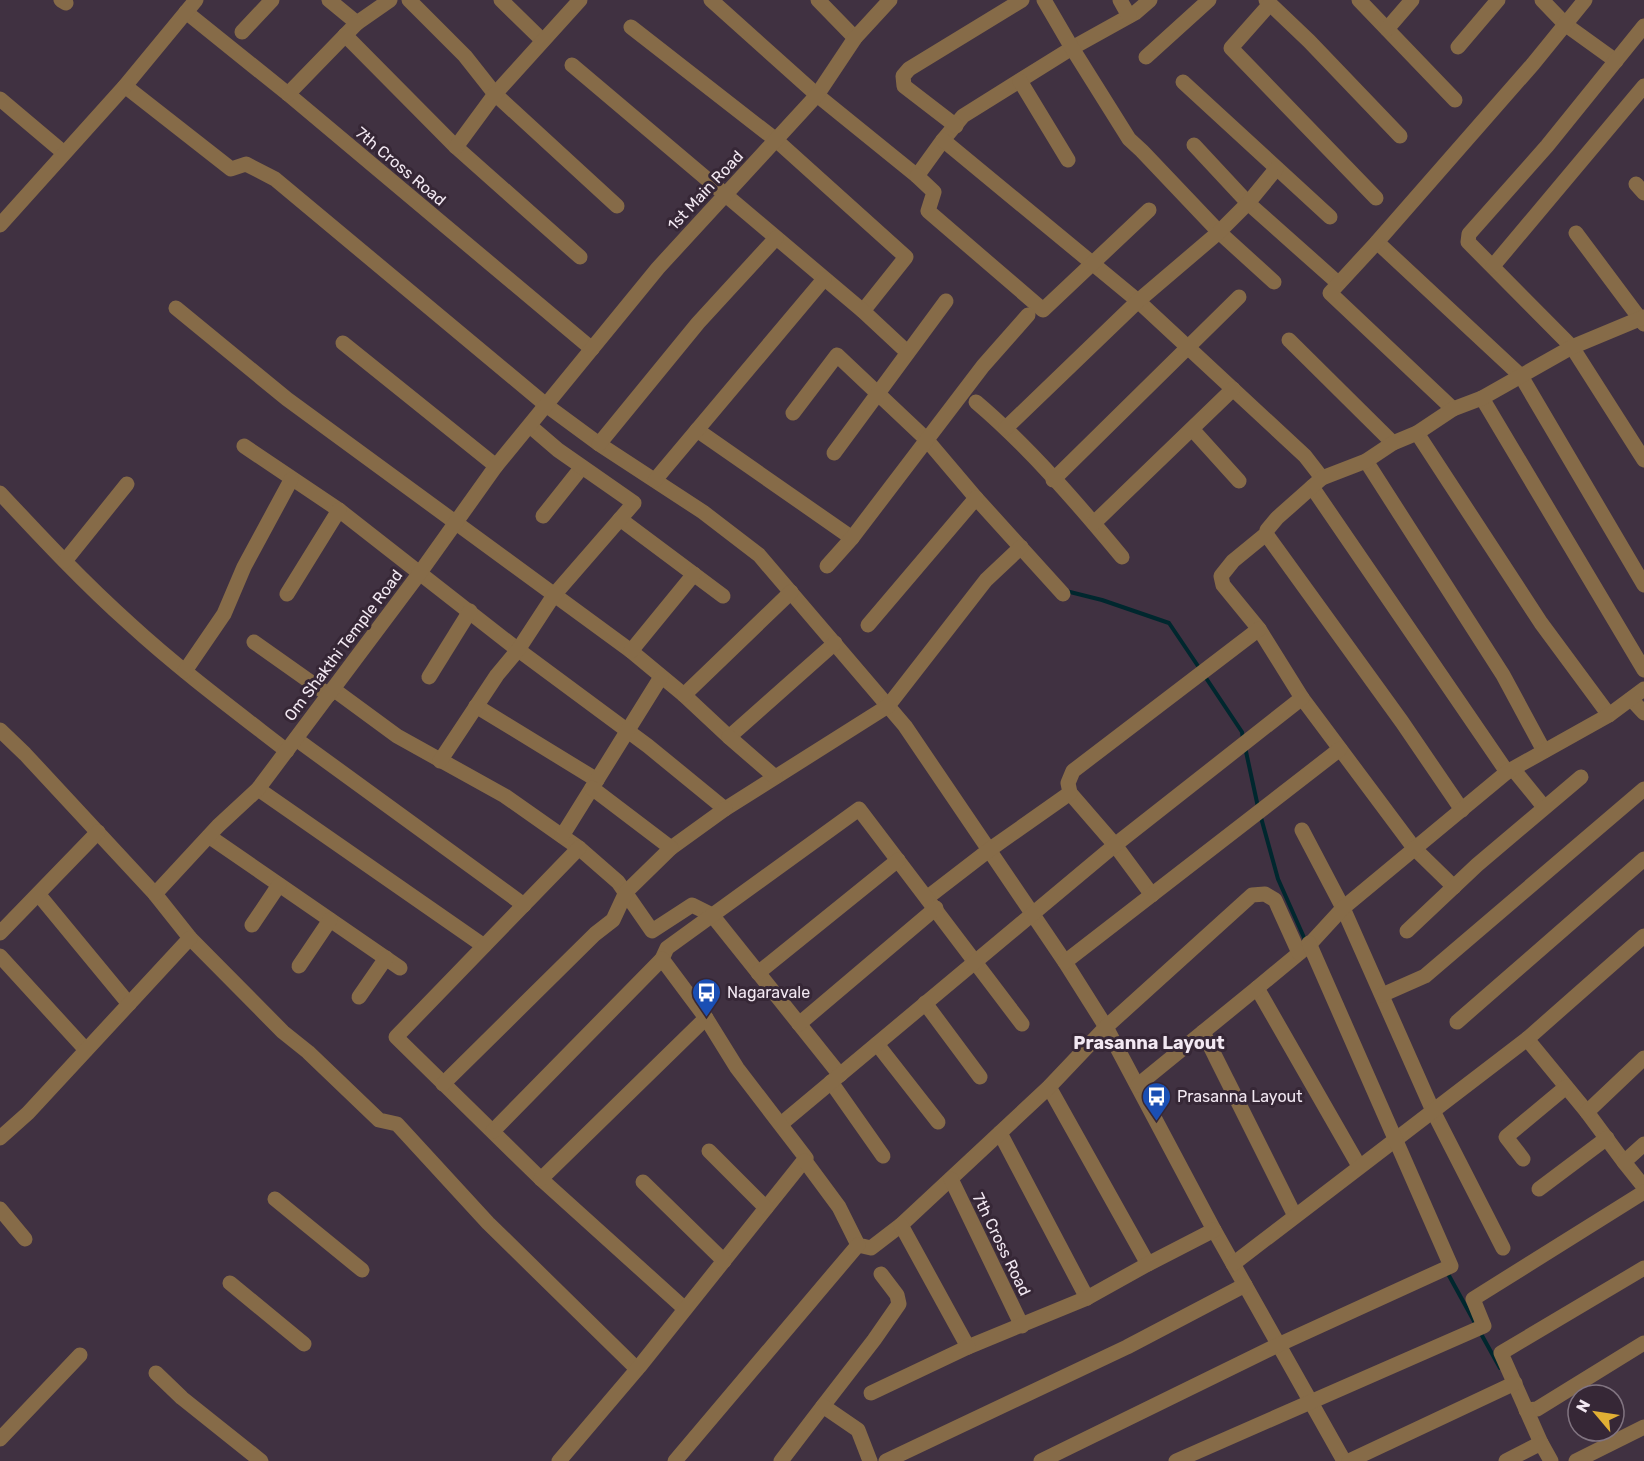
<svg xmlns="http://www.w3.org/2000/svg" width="1644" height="1461" viewBox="0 0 1644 1461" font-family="Rubik,sans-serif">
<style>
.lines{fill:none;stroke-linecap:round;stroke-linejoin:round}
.stream{stroke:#00272e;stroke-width:4}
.minor{stroke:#866b48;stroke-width:15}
.labels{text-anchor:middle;stroke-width:6;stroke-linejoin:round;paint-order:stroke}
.street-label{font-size:16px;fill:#f2e8f2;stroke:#362736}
.poi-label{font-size:16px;fill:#f2e8f2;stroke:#362736;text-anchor:start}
.neighbourhood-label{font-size:18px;font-weight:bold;fill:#f2e8f2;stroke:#362736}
</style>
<rect width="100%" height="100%" fill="#403141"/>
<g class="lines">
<g class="stream">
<path d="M 1066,591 L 1102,600 L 1169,623 L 1200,669"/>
<path d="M 1204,675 L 1242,732 L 1243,740"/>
<path d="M 1245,747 L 1258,807"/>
<path d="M 1260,814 L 1278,879 L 1306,942"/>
<path d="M 1447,1272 L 1475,1323"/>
<path d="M 1480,1332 L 1500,1368"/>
</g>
<g class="minor">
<path d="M 61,0 L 66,3"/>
<path d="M 329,0 L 357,23 L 390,0"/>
<path d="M 409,0 L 465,56 L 495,94 L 617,206"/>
<path d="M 501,0 L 542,40"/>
<path d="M 711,0 L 817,95 L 917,176 L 943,140 L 963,116 L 1072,48 L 1135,13 L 1150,0"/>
<path d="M 818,0 L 855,38"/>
<path d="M 1044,0 L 1072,48 L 1129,139 L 1142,151 L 1219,232 L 1274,282"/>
<path d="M 1120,0 L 1129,16"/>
<path d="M 1266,0 L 1309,41 L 1400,136"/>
<path d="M 1359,0 L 1455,100"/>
<path d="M 1542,0 L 1566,25 L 1616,61"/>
<path d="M 1270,4 L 1231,48 L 1376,198"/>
<path d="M 186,12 L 288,94 L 592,349"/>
<path d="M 1644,26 L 1547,146 L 1469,234 L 1468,242 L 1572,347 L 1644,460"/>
<path d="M 631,27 L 776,140 L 906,257 L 863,311"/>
<path d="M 1387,29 L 1412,0"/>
<path d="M 242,32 L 272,0"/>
<path d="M 345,35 L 456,147 L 580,257"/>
<path d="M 1458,47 L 1498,0"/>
<path d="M 1146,57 L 1209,0"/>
<path d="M 572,65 L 863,311 L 907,352"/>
<path d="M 1020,81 L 1068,160"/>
<path d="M 1183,82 L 1330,217"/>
<path d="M 125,86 L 231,169 L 246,164 L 275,179 L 546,405 L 599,444 L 703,512 L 759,555 L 905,726 L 1065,962 L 1106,1027 L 1214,1230 L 1344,1461"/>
<path d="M 288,94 L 357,23"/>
<path d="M 0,99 L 64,153"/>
<path d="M 956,126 L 904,86 L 903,76 L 909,69 L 1022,0"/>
<path d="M 943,140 L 1138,301 L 1305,456 L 1322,478"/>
<path d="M 1194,145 L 1248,203 L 1338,283"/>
<path d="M 456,147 L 495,94 L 580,0"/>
<path d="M 917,176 L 934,192 L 928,211 L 1043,310 L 1149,210"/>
<path d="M 1636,184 L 1644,193"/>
<path d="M 0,225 L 125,86 L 196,0"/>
<path d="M 1576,233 L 1644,324"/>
<path d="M 1377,242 L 1521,376 L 1644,585"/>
<path d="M 1493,266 L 1644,86"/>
<path d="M 176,308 L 287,399 L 631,651 L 684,695 L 729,737 L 835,643"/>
<path d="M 1289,340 L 1393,443"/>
<path d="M 343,343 L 496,466"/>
<path d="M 1482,398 L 1644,670"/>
<path d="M 976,402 C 1028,446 1078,504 1122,557"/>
<path d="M 1453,409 L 1330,293 L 1377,242 L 1533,64 L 1585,0"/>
<path d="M 793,413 L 837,355 L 926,439 L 976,498 L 1063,594"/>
<path d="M 1006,428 L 1138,301 L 1219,232 L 1248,203 L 1276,169"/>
<path d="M 1192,429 L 1239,481"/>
<path d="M 697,430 L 852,538"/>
<path d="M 1417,433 L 1541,623 L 1609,715"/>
<path d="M 599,444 L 698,323 L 776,238"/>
<path d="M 244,446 L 339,510 L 513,646 L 648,746 L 725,809 L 888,706 L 986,580 L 1021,547"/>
<path d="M 834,453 L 946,301"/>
<path d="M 1366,461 L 1503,675 L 1544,751"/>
<path d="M 655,480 L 824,279"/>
<path d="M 1053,480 L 1239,297"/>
<path d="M 1312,487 L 1507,772"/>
<path d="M 0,493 C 42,538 84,583 130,624 C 179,669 234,710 287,751"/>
<path d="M 543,516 L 582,467"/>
<path d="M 620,519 L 723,596"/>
<path d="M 1094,523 L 1233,389"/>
<path d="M 1266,534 L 1402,722 L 1462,810"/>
<path d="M 65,561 L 127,484"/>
<path d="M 827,566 L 852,538 L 983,366 L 1028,315"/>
<path d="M 287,594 L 339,510"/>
<path d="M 868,625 L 976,498"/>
<path d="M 254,642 L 329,695"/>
<path d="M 631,651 L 694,574"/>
<path d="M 185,671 L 224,614 L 244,567 L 291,480"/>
<path d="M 429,677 L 470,611"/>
<path d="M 333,689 L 397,736 L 505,796 L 579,848 L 618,882 L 652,931 L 692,905 L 712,915 L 840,1075"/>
<path d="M 684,695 L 791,592"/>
<path d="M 1631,699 L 1644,713"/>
<path d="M 476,706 L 597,780"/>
<path d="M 0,730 L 25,754 L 155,894 L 190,938 L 283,1032 L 308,1052 L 379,1120 L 397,1124 L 488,1223 L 637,1369"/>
<path d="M 729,737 L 775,777"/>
<path d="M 296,739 L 524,905"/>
<path d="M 440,761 L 497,675 L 518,650 L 554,595 L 634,503 L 558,450 L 530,426"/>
<path d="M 1513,769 L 1544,807"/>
<path d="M 258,789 L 484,946"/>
<path d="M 1070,793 L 1115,845 L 1152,895"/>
<path d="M 1302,830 L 1343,908 L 1433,1111 L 1503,1248"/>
<path d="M 562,836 L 661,677"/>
<path d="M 210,837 L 400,968"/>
<path d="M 579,848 L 396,1037 L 541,1179 L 685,1309"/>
<path d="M 671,848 L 725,809"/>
<path d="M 1454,887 L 1414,848 L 1302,698 L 1259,629 L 1223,585 L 1221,576 L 1233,561 L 1266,534 L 1267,530 L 1277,518 L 1322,478 L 1366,461 L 1393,443 L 1417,433 L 1453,409 L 1482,398 L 1572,347 L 1644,317"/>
<path d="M 155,894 L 218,826 L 258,789 L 419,574 L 496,466 L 658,268 L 817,95 L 855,38 L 890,0"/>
<path d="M 39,895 L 129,1004"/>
<path d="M 928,897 L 989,850 L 1070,793 L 1068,783 L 1073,771 L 1259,629"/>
<path d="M 252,925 L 279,885"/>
<path d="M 1407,931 L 1477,865 L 1581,777"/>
<path d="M 0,933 L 98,832"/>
<path d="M 0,956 L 86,1050"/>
<path d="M 662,959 L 667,948 L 859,809 L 1022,1024"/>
<path d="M 1065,962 L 1340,749"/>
<path d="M 299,966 L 330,920"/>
<path d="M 758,973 L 898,860"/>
<path d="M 1257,988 L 1359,1166"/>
<path d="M 1382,995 L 1425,976 L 1644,789"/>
<path d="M 359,997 L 386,958"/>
<path d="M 925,1003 L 980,1077"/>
<path d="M 1457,1022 L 1644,859"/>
<path d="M 799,1024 L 936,908"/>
<path d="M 1203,1032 L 1295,1216"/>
<path d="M 1527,1039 L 1587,1112 L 1624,1162"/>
<path d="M 877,1044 L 938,1122"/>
<path d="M 831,1082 L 883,1156"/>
<path d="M 443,1084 L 595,934 L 613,920 L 626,892 L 671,848 L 592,788"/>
<path d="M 1138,1085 L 1257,988 L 1309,945 L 1343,908 L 1507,772 L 1609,715 L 1644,689"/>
<path d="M 1049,1087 L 1148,1264"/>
<path d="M 1587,1112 L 1644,1058"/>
<path d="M 781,1124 L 1115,845 L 1302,698"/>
<path d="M 493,1131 L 662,959 L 706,1018 L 737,1068 L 806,1158 L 639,1367 L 559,1461"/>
<path d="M 1000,1133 L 1087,1298"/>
<path d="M 0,1138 L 28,1113 L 190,938"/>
<path d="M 1644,1144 L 1624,1162 L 1644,1187"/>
<path d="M 709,1151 L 766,1208"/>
<path d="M 1523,1159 L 1506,1137 L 1566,1087"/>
<path d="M 805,1161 L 839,1207 L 858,1245 L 871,1248 L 901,1225 L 1049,1087 L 1106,1027 L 1252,895 L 1265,894 L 1275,900 L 1299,953"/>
<path d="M 541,1179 L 706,1018"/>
<path d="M 951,1179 L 1022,1326"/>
<path d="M 643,1182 L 724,1261"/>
<path d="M 1539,1189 L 1607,1138"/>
<path d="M 275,1199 L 362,1270"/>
<path d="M 0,1209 L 25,1239"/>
<path d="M 901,1225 L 968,1347 L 1087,1298 L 1148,1264 L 1214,1230"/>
<path d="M 1233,1264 L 1527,1039 L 1644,936"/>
<path d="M 230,1283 L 304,1344"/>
<path d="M 156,1373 L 182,1398 L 261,1461"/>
<path d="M 871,1393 L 968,1347"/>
<path d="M 823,1406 L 874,1340 L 899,1304 L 897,1295 L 881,1274"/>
<path d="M 1526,1410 L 1537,1409 L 1644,1343"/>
<path d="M 0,1439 L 80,1355"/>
<path d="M 1541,1443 L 1501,1353 L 1644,1268"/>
<path d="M 675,1461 L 858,1245"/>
<path d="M 781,1461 L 823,1406 L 858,1430 L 870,1461"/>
<path d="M 886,1461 L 1127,1347 L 1245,1285"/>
<path d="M 1041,1461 L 1278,1345 L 1451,1266 L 1309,943"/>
<path d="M 1176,1461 L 1484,1326 L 1473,1299 L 1644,1192"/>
<path d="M 1349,1461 L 1515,1383"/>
<path d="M 1506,1461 L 1541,1443 L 1551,1461"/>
<path d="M 1576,1461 L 1644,1427"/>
</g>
</g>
<defs>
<symbol id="bus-pin" viewBox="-11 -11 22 30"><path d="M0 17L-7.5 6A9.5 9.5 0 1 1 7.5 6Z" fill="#1a4fb4" stroke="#362736"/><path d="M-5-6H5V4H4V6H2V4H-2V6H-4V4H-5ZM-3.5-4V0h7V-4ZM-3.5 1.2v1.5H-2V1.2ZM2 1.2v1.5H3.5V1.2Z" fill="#fff"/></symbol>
</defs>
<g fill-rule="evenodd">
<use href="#bus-pin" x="690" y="976" width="33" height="45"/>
<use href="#bus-pin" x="1140" y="1080" width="33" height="45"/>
</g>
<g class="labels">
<g class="street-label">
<text transform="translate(401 166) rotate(40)" y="6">7th Cross Road</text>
<text transform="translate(705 190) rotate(-47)" y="6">1st Main Road</text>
<text transform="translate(343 645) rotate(-53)" y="6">Om Shakthi Temple Road</text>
<text transform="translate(1002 1244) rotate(64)" y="6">7th Cross Road</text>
</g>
<g class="poi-label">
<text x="727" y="998">Nagaravale</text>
<text x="1177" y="1102">Prasanna Layout</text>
</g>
<g class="neighbourhood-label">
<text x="1149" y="1049">Prasanna Layout</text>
</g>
</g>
<g transform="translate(1596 1413) rotate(299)"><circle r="28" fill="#362736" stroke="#817481" stroke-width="1.5"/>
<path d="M0-4.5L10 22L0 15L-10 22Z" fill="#e1af34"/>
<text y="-9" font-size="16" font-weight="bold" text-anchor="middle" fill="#f2e8f2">N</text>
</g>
</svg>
